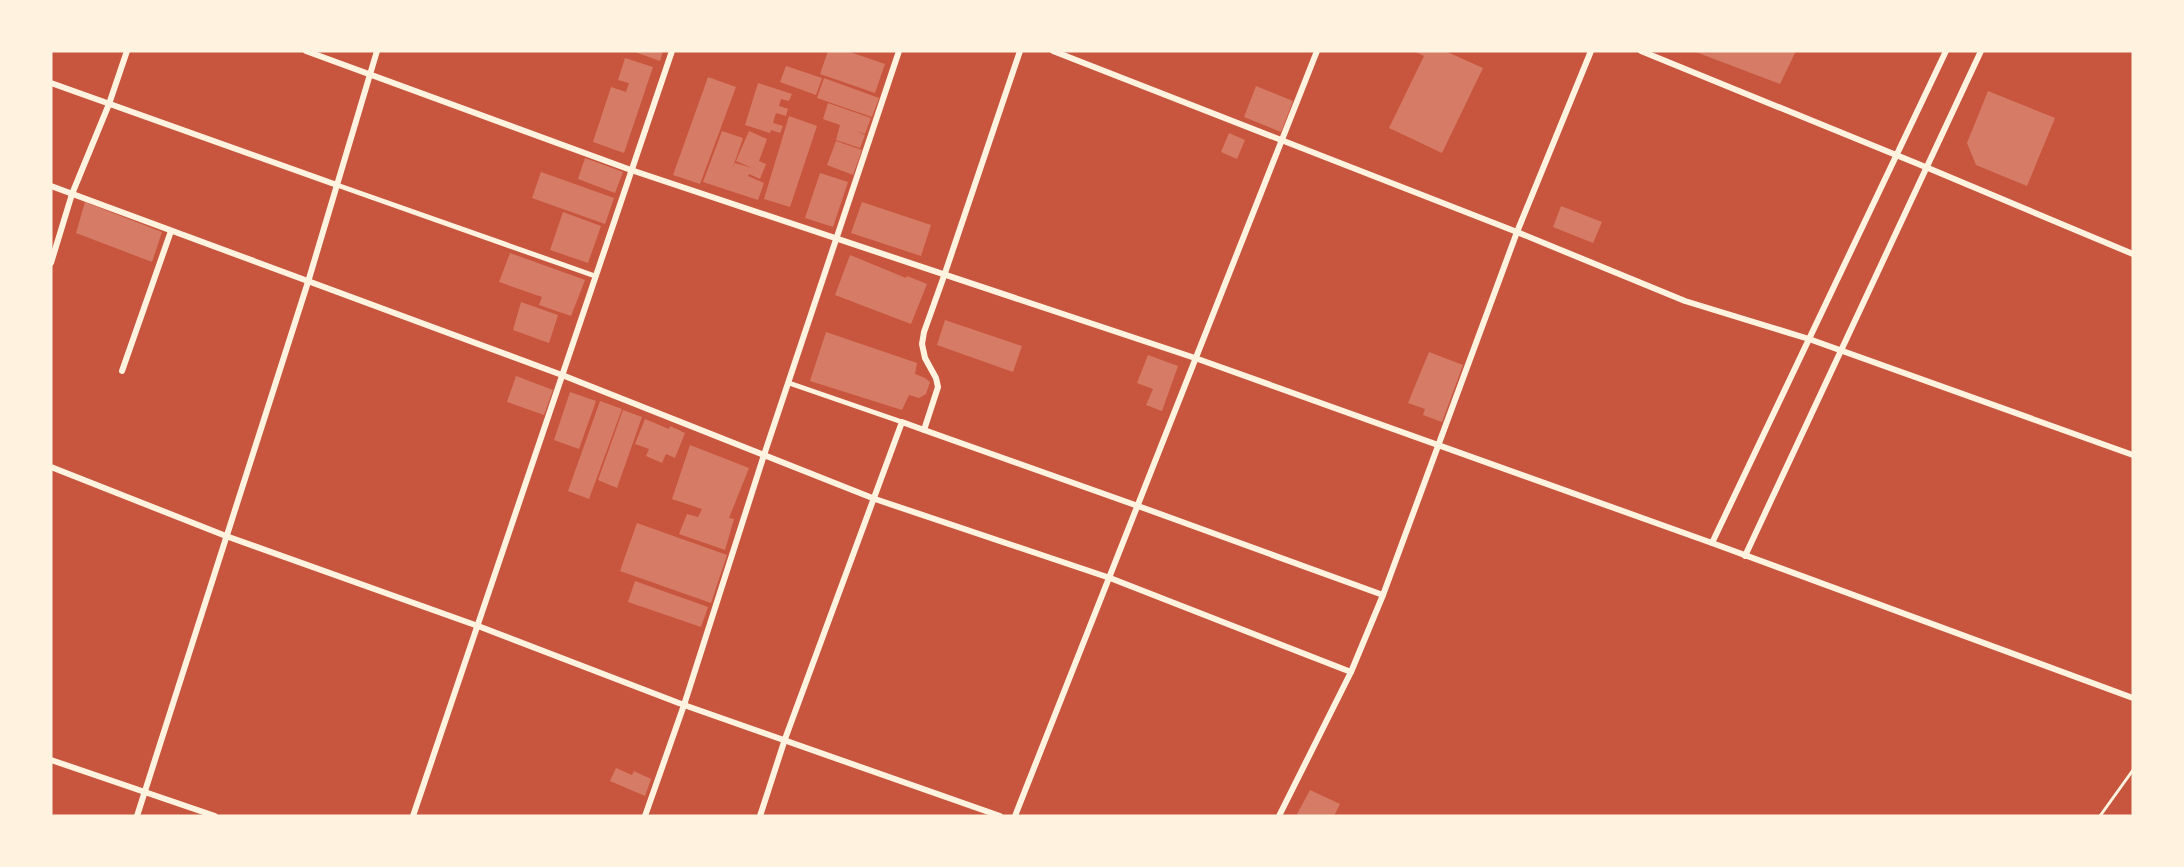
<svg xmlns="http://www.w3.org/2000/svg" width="2184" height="867" viewBox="0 0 2184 867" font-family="Helvetica,sans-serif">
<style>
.building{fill:#d67c66}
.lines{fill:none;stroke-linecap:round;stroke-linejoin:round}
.path{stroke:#fff3e0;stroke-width:3}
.pedestrian{stroke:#fff3e0;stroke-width:5}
.minor{stroke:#fff3e0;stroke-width:6}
</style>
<rect width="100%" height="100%" fill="#c8553d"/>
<g class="building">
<path d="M 632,51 L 663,51 L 660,61 Z"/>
<path d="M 828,51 L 847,51 L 885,64 L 875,93 L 820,74 Z"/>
<path d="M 1414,51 L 1445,51 L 1483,68 L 1442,153 L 1389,128 L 1424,56 Z"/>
<path d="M 1693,51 L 1796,51 L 1780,84 Z"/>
<path d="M 625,58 L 653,67 L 624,153 L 593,142 L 611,87 L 626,92 L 629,83 L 618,80 Z"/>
<path d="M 786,66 L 822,78 L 816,95 L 780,82 Z"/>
<path d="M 708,77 L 736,87 L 700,184 L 673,175 Z"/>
<path d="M 824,78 L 879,98 L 872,117 L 817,98 Z"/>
<path d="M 758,83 L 792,94 L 789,101 L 781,99 L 779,106 L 788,109 L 786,116 L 776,113 L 773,123 L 783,126 L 780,133 L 771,130 L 770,133 L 745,125 Z"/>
<path d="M 1256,86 L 1293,101 L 1281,132 L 1244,117 Z"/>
<path d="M 1988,91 L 2055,118 L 2027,186 L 1976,165 L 1967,143 Z"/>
<path d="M 828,103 L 871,118 L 865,134 L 855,131 L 865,135 L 860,148 L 836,140 L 840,125 L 823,119 Z"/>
<path d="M 789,116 L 817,126 L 790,207 L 764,199 Z"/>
<path d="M 722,131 L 743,138 L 732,170 L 735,163 L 752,168 L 736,161 L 749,131 L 767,139 L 759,161 L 766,164 L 760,179 L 749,174 L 748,176 L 764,183 L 758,200 L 703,182 Z"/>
<path d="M 1229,133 L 1245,140 L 1237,159 L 1221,152 Z"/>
<path d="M 836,141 L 862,150 L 853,175 L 827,165 Z"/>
<path d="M 585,158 L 623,172 L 615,193 L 578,179 Z"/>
<path d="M 541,172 L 614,198 L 605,224 L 532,198 Z"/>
<path d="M 820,173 L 848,182 L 833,227 L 805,218 Z"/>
<path d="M 85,202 L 162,232 L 152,262 L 76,233 Z"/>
<path d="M 862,202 L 931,225 L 921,256 L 851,233 Z"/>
<path d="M 1561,206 L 1602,222 L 1593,243 L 1553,227 Z"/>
<path d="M 563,212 L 601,226 L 588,263 L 550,250 Z"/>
<path d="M 510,253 L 585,280 L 571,316 L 539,305 L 542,297 L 499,282 Z"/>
<path d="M 850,255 L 906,278 L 907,276 L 927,284 L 911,324 L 835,295 Z"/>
<path d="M 521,302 L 558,315 L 549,343 L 513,330 Z"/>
<path d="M 945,320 L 1022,346 L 1013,372 L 937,345 Z"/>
<path d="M 826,332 L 917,363 L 915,374 L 925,378 L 930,382 L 926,394 L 919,398 L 909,395 L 902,410 L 810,381 Z"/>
<path d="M 1429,352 L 1463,365 L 1442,422 L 1423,415 L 1425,409 L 1408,403 Z"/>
<path d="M 1148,355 L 1178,366 L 1162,411 L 1146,405 L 1153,389 L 1137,383 Z"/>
<path d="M 516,376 L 553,390 L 544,415 L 507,402 Z"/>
<path d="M 570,392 L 596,401 L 579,449 L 554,440 Z"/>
<path d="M 600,401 L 622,409 L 589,499 L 568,491 Z"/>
<path d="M 623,410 L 642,417 L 617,488 L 598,480 Z"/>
<path d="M 645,419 L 669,429 L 670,426 L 685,433 L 675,458 L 666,454 L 662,463 L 646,456 L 649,449 L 635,444 Z"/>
<path d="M 690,445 L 749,468 L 729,518 L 734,519 L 725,550 L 679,534 L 687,514 L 698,517 L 702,509 L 672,499 Z"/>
<path d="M 637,523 L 727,555 L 711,603 L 620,571 Z"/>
<path d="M 635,581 L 708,607 L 701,627 L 628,602 Z"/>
<path d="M 616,768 L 632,775 L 634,771 L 651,779 L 645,796 L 610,781 Z"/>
<path d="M 1310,790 L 1340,804 L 1334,816 L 1296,816 Z"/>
</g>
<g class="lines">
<path class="path" d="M 2100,816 L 2133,770"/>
<g class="pedestrian">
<path d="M 337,185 L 595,276"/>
<path d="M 789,383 L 902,422"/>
</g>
<g class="minor">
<path d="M 306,51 L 631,170 L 1195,358 L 1712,543 L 2133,698"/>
<path d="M 1053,51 L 1517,232 L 1685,301 L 1809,339 L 2133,455"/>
<path d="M 1641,51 L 1928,168 L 2133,254"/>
<path d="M 51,83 L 337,185"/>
<path d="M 51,186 L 562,375 L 875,499 L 1110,578 L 1351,672"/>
<path d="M 51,263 L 72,194 L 109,104 L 127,51"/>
<path d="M 122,371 L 171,231"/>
<path d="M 924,430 L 1138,506 L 1383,595"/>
<path d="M 51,467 L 226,536 L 478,626 L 684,705 L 1000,816"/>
<path d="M 1712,543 L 1946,51"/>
<path d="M 1745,556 L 1981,51"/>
<path d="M 51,760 L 215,816"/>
<path d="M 137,816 L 308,282 L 377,51"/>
<path d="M 413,816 L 672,51"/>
<path d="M 645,816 L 684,705 L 764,455 L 899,51"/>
<path d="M 760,816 L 785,739 L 902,422 L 924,430 L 938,387 L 936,378 L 925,358 L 922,344 L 924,332 L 944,276 L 1020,51"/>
<path d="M 1015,816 L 1317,51"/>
<path d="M 1279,816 L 1351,672 L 1383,595 L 1517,232 L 1591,51"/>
</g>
</g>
<rect width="2184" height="867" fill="none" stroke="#fff3e0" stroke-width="105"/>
</svg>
